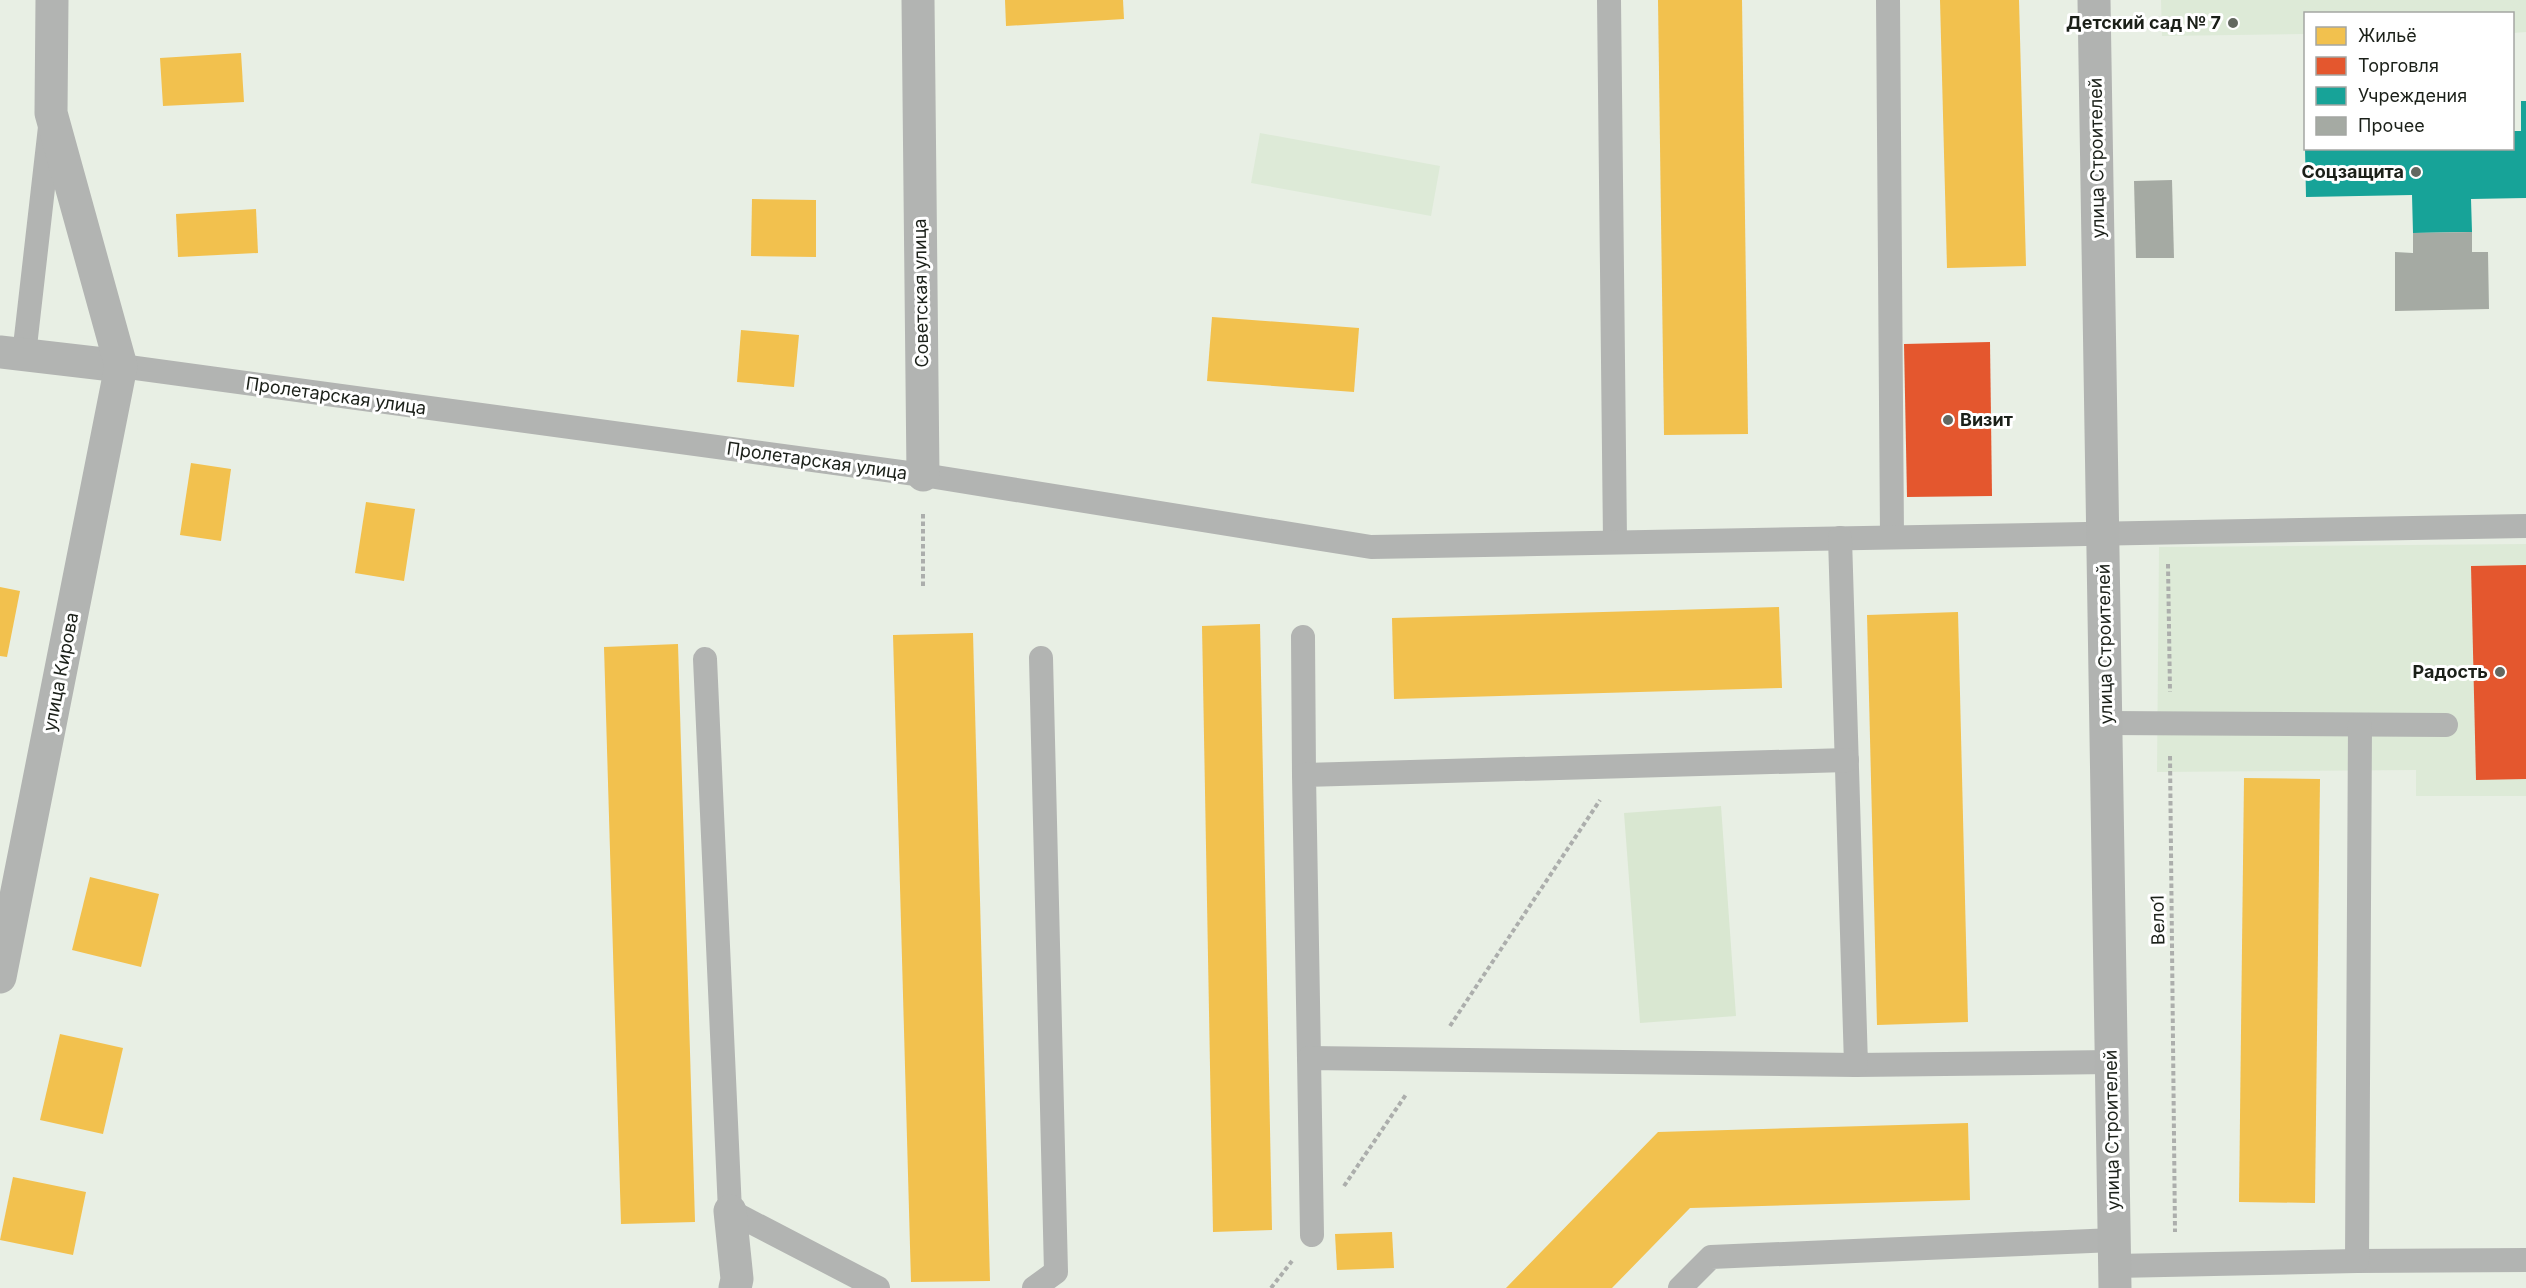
<svg xmlns="http://www.w3.org/2000/svg" width="2526" height="1288" viewBox="0 0 2526 1288" font-family="Inter,sans-serif">
<style>
.built{fill:#ddead7}
.green{fill:#d9e7d1}
.homes{fill:#f2c14e}
.shops{fill:#e4572e}
.public{fill:#17a398}
.building{fill:#a5aaa3}
.lines{fill:none;stroke-linecap:round;stroke-linejoin:round}
.path{stroke:#acaeac;stroke-width:4;stroke-dasharray:4.5 3;stroke-linecap:butt}
.service{stroke:#b2b4b2;stroke-width:24}
.minor{stroke:#b2b4b2;stroke-width:33}
.secondary{stroke:#b1b3b1;stroke-width:33}
.poi-dot{fill:#636860;stroke:#fff;stroke-width:2}
.labels{text-anchor:middle;stroke-width:6;stroke-linejoin:round;paint-order:stroke}
.poi-label{font-size:18px;font-weight:bold;fill:#1b2019;stroke:#fff;text-anchor:end}
.street-label{font-size:18px;fill:#1b2019;stroke:#fff}
</style>
<rect width="100%" height="100%" fill="#e8efe4"/>
<g class="built">
<path d="M 2161,0 L 2526,0 L 2526,32 L 2513,33 L 2512,14 L 2306,14 L 2305,34 L 2162,36 Z"/>
<path d="M 1260,133 L 1440,166 L 1431,216 L 1251,183 Z"/>
<path d="M 2526,544 L 2526,796 L 2416,796 L 2416,770 L 2157,772 L 2159,547 Z"/>
</g>
<path class="green" d="M 1721,806 L 1736,1016 L 1640,1023 L 1624,813 Z"/>
<g class="homes">
<path d="M 1005,0 L 1123,0 L 1124,19 L 1006,26 Z"/>
<path d="M 1658,0 L 1742,0 L 1748,434 L 1664,435 Z"/>
<path d="M 1940,0 L 2019,0 L 2026,266 L 1947,268 Z"/>
<path d="M 241,53 L 244,102 L 163,106 L 160,58 Z"/>
<path d="M 752,199 L 816,200 L 816,257 L 751,256 Z"/>
<path d="M 256,209 L 258,253 L 178,257 L 176,214 Z"/>
<path d="M 1212,317 L 1359,328 L 1354,392 L 1207,381 Z"/>
<path d="M 741,330 L 799,335 L 794,387 L 737,382 Z"/>
<path d="M 191,463 L 231,469 L 221,541 L 180,535 Z"/>
<path d="M 366,502 L 415,509 L 404,581 L 355,573 Z"/>
<path d="M 0,587 L 20,591 L 7,657 L 0,656 Z"/>
<path d="M 1779,607 L 1782,688 L 1394,699 L 1392,618 Z"/>
<path d="M 1958,612 L 1968,1022 L 1877,1025 L 1867,615 Z"/>
<path d="M 1260,624 L 1272,1230 L 1213,1232 L 1202,626 Z"/>
<path d="M 973,633 L 990,1281 L 911,1282 L 893,635 Z"/>
<path d="M 678,644 L 695,1222 L 621,1224 L 604,647 Z"/>
<path d="M 2244,778 L 2320,779 L 2315,1203 L 2239,1202 Z"/>
<path d="M 90,877 L 159,894 L 141,967 L 72,950 Z"/>
<path d="M 60,1034 L 123,1048 L 103,1134 L 40,1120 Z"/>
<path d="M 1968,1123 L 1970,1200 L 1690,1208 L 1612,1288 L 1506,1288 L 1658,1132 Z"/>
<path d="M 13,1177 L 86,1192 L 73,1255 L 0,1240 Z"/>
<path d="M 1392,1232 L 1394,1268 L 1337,1270 L 1335,1234 Z"/>
</g>
<g class="shops">
<path d="M 1990,342 L 1992,496 L 1907,497 L 1904,344 Z"/>
<path d="M 2526,565 L 2526,779 L 2476,780 L 2471,566 Z"/>
</g>
<path class="public" d="M 2521,101 L 2526,101 L 2526,198 L 2471,199 L 2472,232 L 2413,233 L 2412,195 L 2306,197 L 2305,148 L 2512,148 L 2512,131 L 2521,131 Z"/>
<g class="building">
<path d="M 2172,180 L 2174,258 L 2136,258 L 2134,181 Z"/>
<path d="M 2472,232 L 2472,252 L 2488,252 L 2489,309 L 2395,311 L 2395,252 L 2413,253 L 2413,233 Z"/>
</g>
<g class="lines">
<g class="path">
<path d="M 2168,564 L 2170,692"/>
<path d="M 923,586 L 923,512"/>
<path d="M 2170,756 L 2175,1232"/>
<path d="M 1450,1026 L 1600,800"/>
<path d="M 1344,1186 L 1407,1093"/>
<path d="M 1271,1288 L 1292,1261"/>
</g>
<g class="service">
<path d="M 1609,0 L 1615,541"/>
<path d="M 1888,0 L 1892,537"/>
<path d="M 24,355 L 50,127"/>
<path d="M 121,366 L 923,475 L 1371,547 L 2526,526"/>
<path d="M 1840,538 L 1856,1065 L 2111,1062"/>
<path d="M 1303,637 L 1304,775"/>
<path d="M 705,659 L 730,1211 L 878,1288"/>
<path d="M 2107,723 L 2446,725"/>
<path d="M 1309,1058 L 1304,775 L 1847,760"/>
<path d="M 1312,1235 L 1309,1058 L 1856,1065"/>
<path d="M 2357,1261 L 2526,1260"/>
<path d="M 2115,1266 L 2357,1261 L 2360,725"/>
<path d="M 1034,1288 L 1056,1272 L 1041,658"/>
<path d="M 1680,1288 L 1711,1257 L 2114,1240"/>
</g>
<g class="minor">
<path d="M 918,0 L 923,475"/>
<path d="M 0,352 L 121,366"/>
<path d="M 0,977 L 121,366 L 51,113 L 52,0"/>
<path d="M 730,1211 L 737,1279 L 735,1288"/>
</g>
<path class="secondary" d="M 2094,0 L 2115,1288"/>
</g>
<g class="poi-dot">
<circle cx="2233" cy="23" r="6"/>
<circle cx="2416" cy="172" r="6"/>
<circle cx="1948" cy="420" r="6"/>
<circle cx="2500" cy="672" r="6"/>
</g>
<g class="labels">
<g class="poi-label">
<text x="2221" y="29">Детский сад № 7</text>
<text x="2404" y="178">Соцзащита</text>
<text x="1960" y="426" text-anchor="start">Визит</text>
<text x="2488" y="678">Радость</text>
</g>
<g class="street-label">
<text transform="translate(2097 158) rotate(-91)" y="6">улица Строителей</text>
<text transform="translate(921 293) rotate(-91)" y="6">Советская улица</text>
<text transform="translate(336 396) rotate(8)" y="6">Пролетарская улица</text>
<text transform="translate(817 461) rotate(8)" y="6">Пролетарская улица</text>
<text transform="translate(2105 644) rotate(-91)" y="6">улица Строителей</text>
<text transform="translate(61 672) rotate(-79)" y="6">улица Кирова</text>
<text transform="translate(2158 920) rotate(-91)" y="6">Вело1</text>
<text transform="translate(2112 1130) rotate(-91)" y="6">улица Строителей</text>
</g>
</g>
<rect x="2304" y="12" width="210" height="138" fill="#ffffff" stroke="#a4a6a3" stroke-width="1.5"/>
<rect x="2316" y="27" width="30" height="18" fill="#f2c14e" stroke="#a4a6a3" stroke-width="1.5"/>
<text x="2358" y="42" font-size="18" fill="#1b2019">Жильё</text>
<rect x="2316" y="57" width="30" height="18" fill="#e4572e" stroke="#a4a6a3" stroke-width="1.5"/>
<text x="2358" y="72" font-size="18" fill="#1b2019">Торговля</text>
<rect x="2316" y="87" width="30" height="18" fill="#17a398" stroke="#a4a6a3" stroke-width="1.5"/>
<text x="2358" y="102" font-size="18" fill="#1b2019">Учреждения</text>
<rect x="2316" y="117" width="30" height="18" fill="#a5aaa3" stroke="#a4a6a3" stroke-width="1.5"/>
<text x="2358" y="132" font-size="18" fill="#1b2019">Прочее</text>
</svg>
